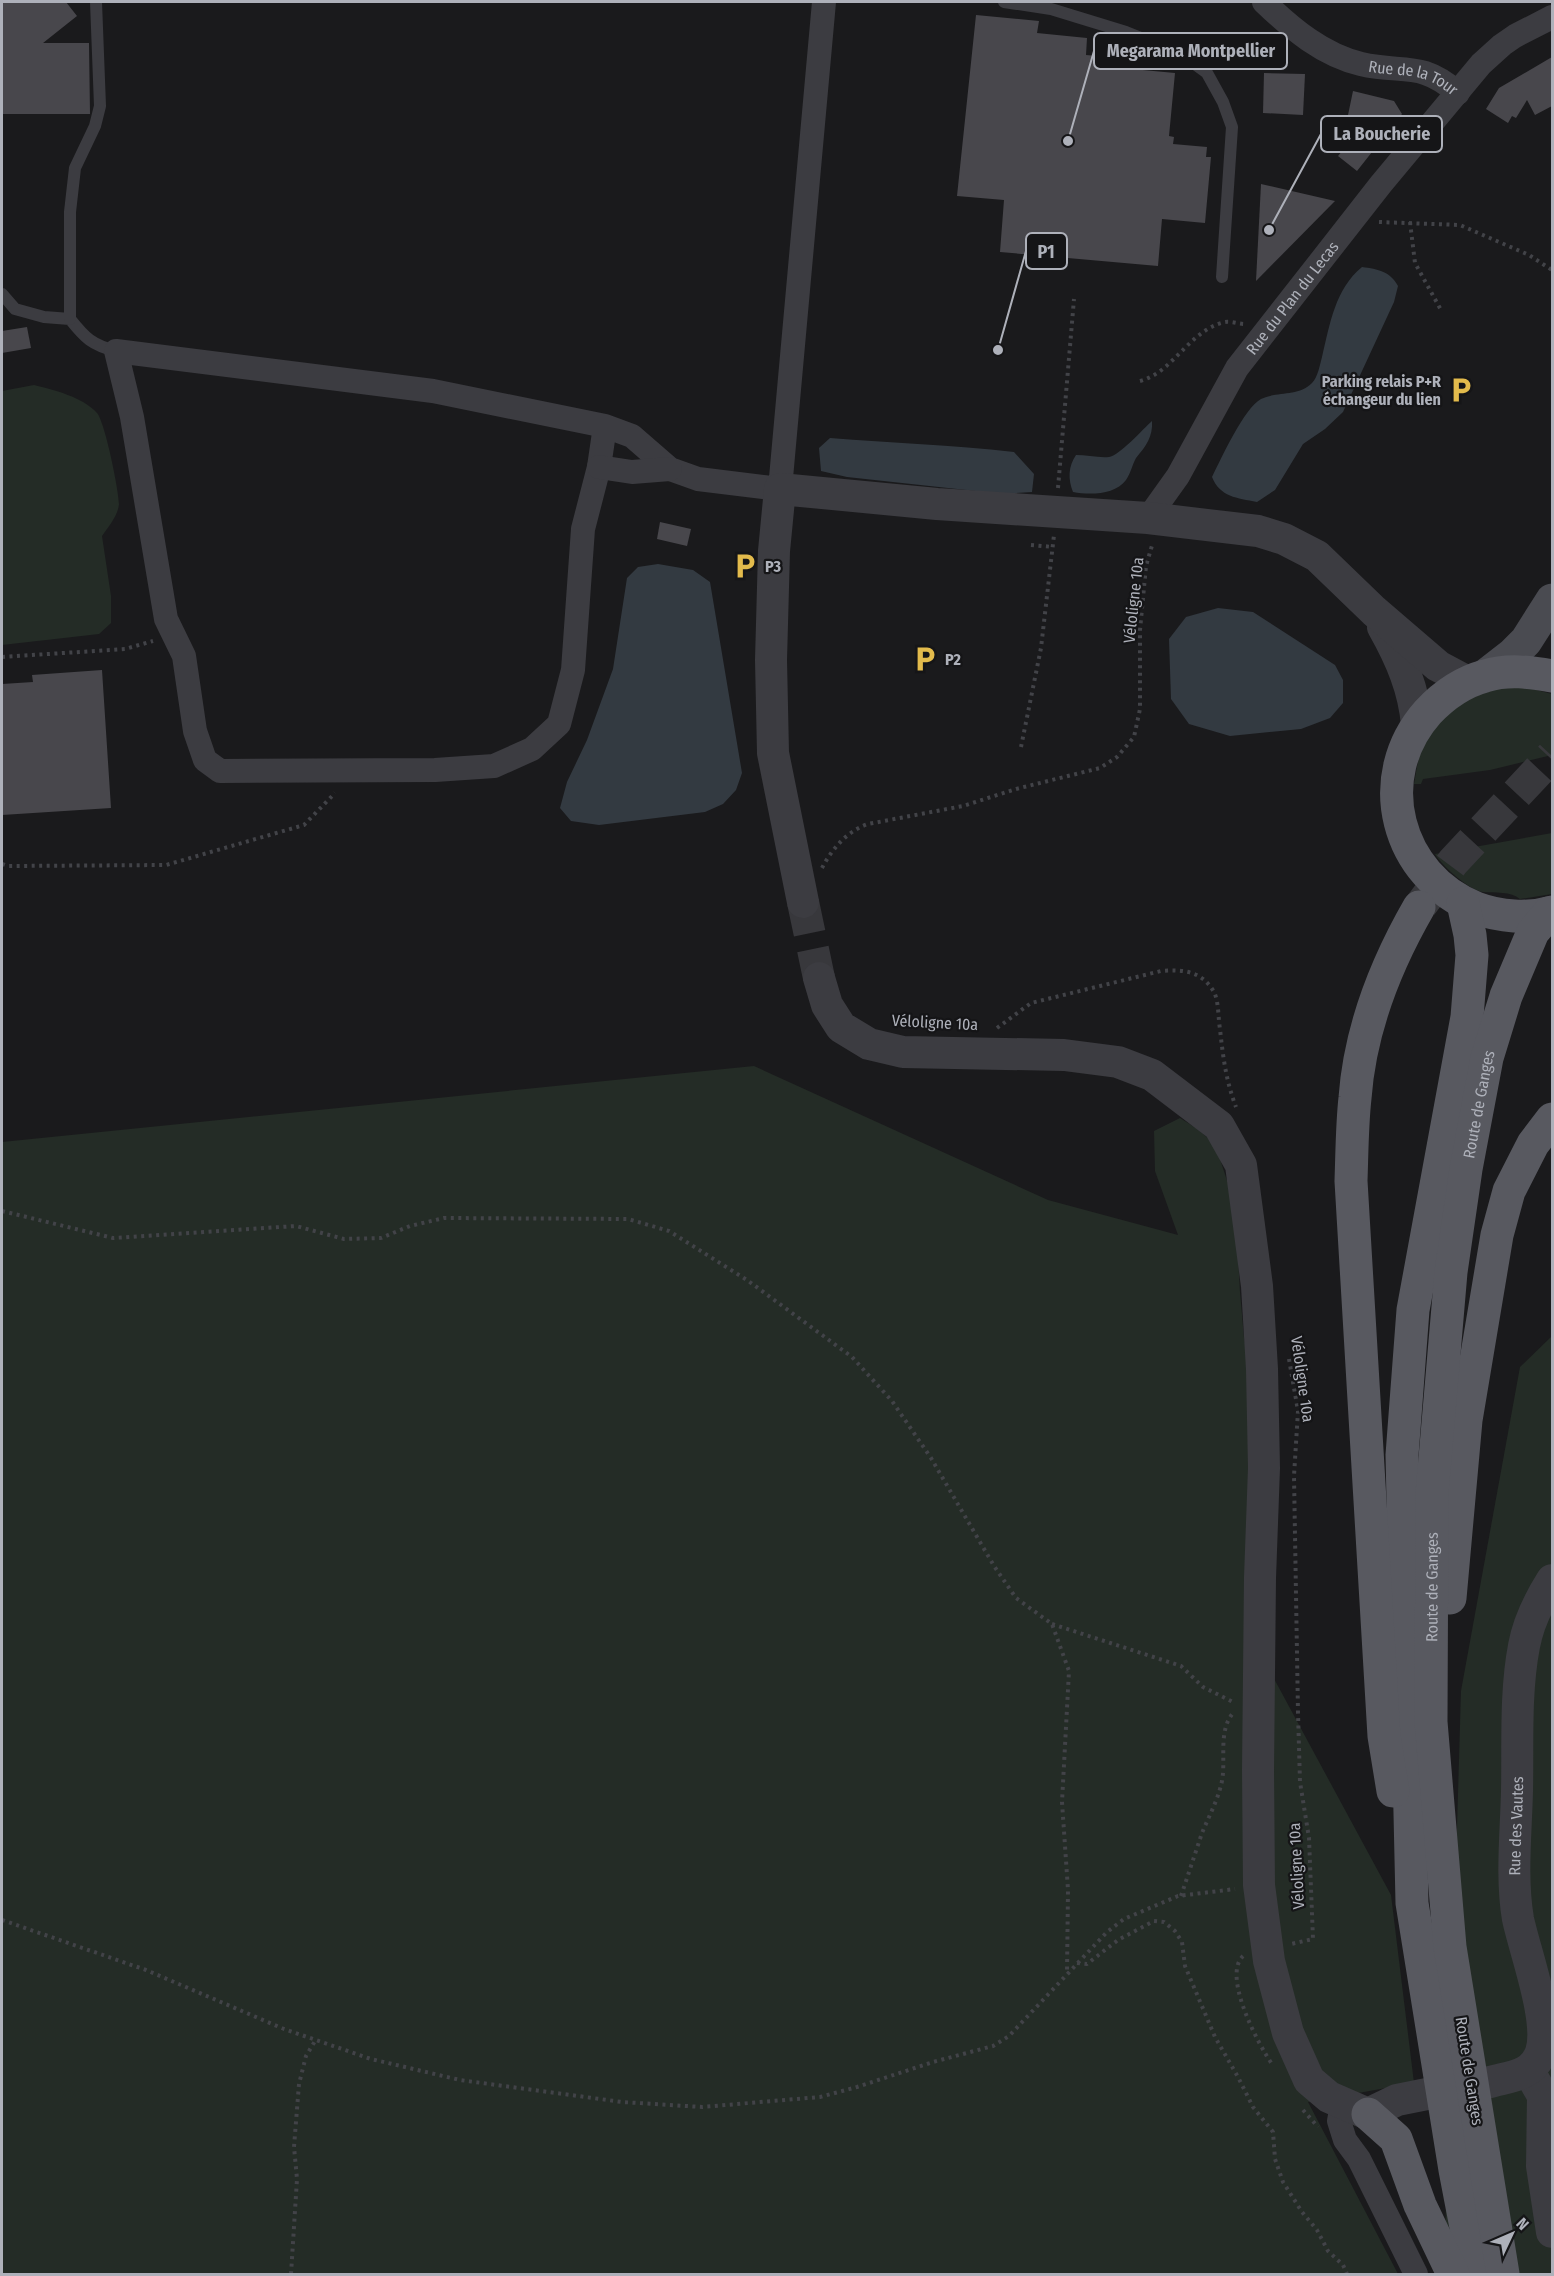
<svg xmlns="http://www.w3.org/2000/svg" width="1554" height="2276" viewBox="0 0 1554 2276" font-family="'Fira Sans Condensed',sans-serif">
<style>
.green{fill:#242c26}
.water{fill:#333a41}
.building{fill:#48474c}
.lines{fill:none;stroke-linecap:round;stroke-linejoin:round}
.tertiary-tunnel{stroke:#38383c;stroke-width:32;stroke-dasharray:32 16;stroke-linecap:butt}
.primary-tunnel{stroke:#38383c;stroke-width:33;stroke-dasharray:33 16;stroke-linecap:butt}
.path{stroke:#424348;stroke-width:4;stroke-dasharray:3 4.5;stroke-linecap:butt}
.service{stroke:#3c3c41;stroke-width:12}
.minor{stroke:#3c3c41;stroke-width:24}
.tertiary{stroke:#3c3c41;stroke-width:32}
.secondary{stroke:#4a4b51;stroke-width:33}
.primary{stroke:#585960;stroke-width:33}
.labels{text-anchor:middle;stroke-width:4.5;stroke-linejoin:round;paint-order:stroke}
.street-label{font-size:16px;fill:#aeb1ba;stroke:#151517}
.poi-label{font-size:16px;font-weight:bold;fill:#aeb1ba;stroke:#151517;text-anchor:start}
.leader{fill:none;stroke:#aeb1ba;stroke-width:2}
.callout-dot{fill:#aeb1ba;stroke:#151517;stroke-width:2}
.callout{fill:#151517;stroke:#aeb1ba;stroke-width:2}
.callout-label{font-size:18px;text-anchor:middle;font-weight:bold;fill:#aeb1ba}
</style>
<rect width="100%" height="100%" fill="#1a1a1c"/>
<g class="green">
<path d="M 34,385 C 54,390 83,397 97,413 C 105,422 119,491 119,504 C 118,516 108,527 102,536 L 111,596 L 111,623 L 99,634 L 2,645 L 2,391 Z"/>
<path d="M 1517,685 L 1552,694 L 1552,755 L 1490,770 L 1423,779 L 1421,784 L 1414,784 C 1416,774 1417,762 1421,752 C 1440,709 1473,692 1517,685 Z"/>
<path d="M 1552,833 L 1552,894 L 1520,899 C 1511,891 1495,893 1483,892 C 1469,890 1442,866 1435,854 Z"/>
<path d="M 754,1066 L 1048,1200 L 1178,1235 L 1155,1171 L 1154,1131 L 1180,1118 L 1196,1128 L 1215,1144 L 1241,1223 L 1237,1239 L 1240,1292 L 1244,1338 L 1250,1365 L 1252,1638 L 1391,1895 L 1414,2083 L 1308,2102 L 1398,2274 L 2,2274 L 2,1142 Z"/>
<path d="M 1552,1336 L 1552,2274 L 1444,2274 L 1461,1691 L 1520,1367 Z"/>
</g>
<g class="water">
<path d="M 1362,267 C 1378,269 1391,272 1398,286 L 1394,302 L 1343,412 L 1325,429 L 1303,444 L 1275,490 L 1257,502 C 1237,498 1220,497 1212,477 C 1221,459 1244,408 1261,399 C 1277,391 1298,397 1312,383 C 1318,377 1320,364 1322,357 C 1330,324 1335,289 1362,267 Z"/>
<path d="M 1152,421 C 1153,437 1146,446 1136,458 C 1132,465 1131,473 1126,480 C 1115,495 1090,495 1073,492 C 1068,479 1068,467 1076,455 C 1086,455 1099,458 1109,457 C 1119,456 1143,429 1152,421 Z"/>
<path d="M 830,438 C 891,443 952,445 1014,452 L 1034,474 L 1032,492 L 1003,494 L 847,477 L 821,471 L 819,448 Z"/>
<path d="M 658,564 L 693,570 L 710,582 L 742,773 L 736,790 L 723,804 L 705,812 L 599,825 L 571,821 L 560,808 L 567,782 L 587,740 L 613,669 L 627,578 L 638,567 Z"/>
<path d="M 1218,608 L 1253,612 L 1335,665 L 1343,680 L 1343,703 L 1330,718 L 1301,729 L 1230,736 L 1189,724 L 1171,699 L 1169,639 L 1186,617 Z"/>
</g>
<g class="building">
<path d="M 2,2 L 66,2 L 77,16 L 43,43 L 89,43 L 90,114 L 2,114 Z"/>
<path d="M 976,15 L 1039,21 L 1037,33 L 1087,38 L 1086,55 L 1132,59 L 1132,69 L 1175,73 L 1169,136 L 1174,137 L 1173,144 L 1207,147 L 1206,157 L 1211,157 L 1205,223 L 1162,219 L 1158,266 L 1000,252 L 1004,200 L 957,196 Z"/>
<path d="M 1552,57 L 1552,106 L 1535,115 L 1527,100 L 1516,118 L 1512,116 L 1508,123 L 1486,109 L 1499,88 Z"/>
<path d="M 1264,73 L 1305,74 L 1303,115 L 1263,113 Z"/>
<path d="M 1353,91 L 1394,101 L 1402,114 L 1357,171 L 1338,156 L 1343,150 L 1343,143 L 1361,118 L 1348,115 Z"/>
<path d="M 1261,184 L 1335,201 L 1256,281 Z"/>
<path d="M 27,327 L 31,348 L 2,353 L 2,331 Z"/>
<path d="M 660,522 L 691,529 L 687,546 L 657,539 Z"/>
<path d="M 102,670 L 111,808 L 2,815 L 2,684 L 33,682 L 32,675 Z"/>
</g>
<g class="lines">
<path class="tertiary-tunnel" d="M 803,902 L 819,978"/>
<path class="primary-tunnel" d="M 1421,905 L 1453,862 L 1552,756"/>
<g class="path">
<path d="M 1379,222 L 1460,225 L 1529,255 L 1552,270"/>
<path d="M 1410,222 L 1415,263 L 1441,310"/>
<path d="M 1140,381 C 1174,372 1189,330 1225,322 C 1231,321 1239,324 1244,324"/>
<path d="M 1058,488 L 1074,299"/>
<path d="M 1031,545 L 1053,547"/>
<path d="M 2,657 L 125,649 L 153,641"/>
<path d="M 1021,747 L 1041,648 L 1054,535"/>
<path d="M 2,864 L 8,866 L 166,865 L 304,825 L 335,793"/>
<path d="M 822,868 C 832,849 847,831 868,824 L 963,806 L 1016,789 L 1100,768 L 1117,757 L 1134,737 L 1140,709 L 1140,630 L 1146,566 L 1153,542"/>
<path d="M 997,1028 L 1031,1003 L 1161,971 C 1183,969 1202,971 1214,992 C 1219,1002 1218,1018 1220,1029 C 1223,1057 1226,1081 1236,1107"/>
<path d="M 2,1211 L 113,1238 L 296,1226 L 344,1239 L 381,1238 L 410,1226 L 444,1218 L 628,1219 L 669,1231 L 747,1280 L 852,1357 L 892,1401 L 931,1458 L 994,1566 L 1016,1598 L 1052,1624 L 1069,1671 L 1062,1802 L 1068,1890 L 1067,1972"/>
<path d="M 1289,1359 L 1298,1411 L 1294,1476 L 1298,1713 L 1300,1782 L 1309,1838 L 1313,1939 L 1291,1944"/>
<path d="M 1052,1624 L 1181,1666 L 1203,1687 L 1233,1702"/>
<path d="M 1181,1896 C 1188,1875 1195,1854 1202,1833 C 1209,1816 1218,1800 1222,1781 C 1226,1759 1218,1731 1233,1713"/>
<path d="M 2,1920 L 146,1970 L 284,2029 L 371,2059 L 460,2080 L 622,2102 L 702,2107 L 820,2097 L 857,2087 L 933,2062 L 993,2046 L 1009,2036 L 1107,1932 L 1124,1919 L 1178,1896 L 1235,1889"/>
<path d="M 1243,1956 C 1222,1976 1258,2044 1272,2064"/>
<path d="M 1077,1963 L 1087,1964 L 1118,1940 L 1154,1921 L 1164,1922 L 1175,1931 L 1182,1942 L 1185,1966 L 1215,2037 L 1238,2077 L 1253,2107 L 1273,2132 L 1275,2159 L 1283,2182 L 1302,2212 L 1317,2230 L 1328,2251 L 1343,2265 L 1347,2274"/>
<path d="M 1303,2110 L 1318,2127"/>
<path d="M 291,2274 L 297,2179 L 294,2147 L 299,2084 L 306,2056 L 315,2041"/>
</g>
<g class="service">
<path d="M 1004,2 L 1051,9 L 1126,32 L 1181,54 L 1207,73 L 1223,102 L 1232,127 L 1222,277"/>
<path d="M 2,294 L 15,309 L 44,317 L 70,319 C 85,338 92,345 116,351"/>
<path d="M 70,319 L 70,212 L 75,168 L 95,126 L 100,106 L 96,2"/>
</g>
<g class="minor">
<path id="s1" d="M 1264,2 C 1292,29 1323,55 1361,64 C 1403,74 1420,60 1458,93"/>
<path d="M 605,426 L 599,467 L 583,529 L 573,670 L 559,724 L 532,749 L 494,766 L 435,770 L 220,771 L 205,760 L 195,731 L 184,656 L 166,619 L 132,417 L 116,351 L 433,391 L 605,426 L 632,436 L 670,469 L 698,479 L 780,489 L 824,2"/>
<path d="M 599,467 L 632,472 L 670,469"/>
<path id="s2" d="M 1148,518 L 1178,476 L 1237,368 L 1381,184 L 1481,64 L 1502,45 L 1515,36 L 1552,17"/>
<path d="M 1342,2104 L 1339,2121 L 1345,2140 L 1359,2159 L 1416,2274"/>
</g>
<g class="tertiary">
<path d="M 1383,627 C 1401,659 1414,689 1417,725"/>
<path d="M 803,902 L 773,753 L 771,660 L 774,551 L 780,489 L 937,504 L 1148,518 L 1258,531 L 1284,539 L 1317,556 L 1374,611 L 1438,666 L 1468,682"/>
<path d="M 819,978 L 827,1005 L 841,1027 L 869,1044 L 903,1052 L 1064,1055 L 1118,1062 L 1152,1075 L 1219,1126 L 1241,1165 L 1257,1286 L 1262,1369 L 1264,1468 L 1260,1578 L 1258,1770 L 1259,1885 L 1269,1961 L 1288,2033 L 1309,2080 L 1329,2097 L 1368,2114 L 1397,2100 L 1427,2094"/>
<path d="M 1529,2071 L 1543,2096 L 1542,2166 L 1552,2232"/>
<path id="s3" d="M 1490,2082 C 1511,2076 1533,2076 1541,2052 C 1551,2021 1525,1952 1518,1919 C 1511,1878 1516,1833 1517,1791 C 1518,1744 1515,1693 1524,1646 C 1528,1624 1540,1599 1552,1580"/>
</g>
<path class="secondary" d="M 1486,675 L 1513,654 L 1526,641 L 1552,600"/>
<g class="primary">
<path d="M 1552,676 C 1530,672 1508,669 1485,676 C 1463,682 1443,696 1428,712 C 1370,777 1396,876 1476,908 C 1500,917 1528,919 1552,912"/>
<path d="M 1463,903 L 1470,935 L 1472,955 L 1467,1017 L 1413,1310 L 1402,1455 L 1412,1903 L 1455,2170 L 1475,2274"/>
<path d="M 1450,1598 L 1466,1420 L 1497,1235 L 1509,1191 L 1533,1144 L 1552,1119"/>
<path d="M 1393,1791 L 1384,1736 L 1351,1181 C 1352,1153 1352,1125 1355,1098 C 1360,1029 1385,966 1419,907"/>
<path d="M 1368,2114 L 1396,2139 L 1420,2205 L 1453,2274"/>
<path id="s4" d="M 1503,2274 L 1450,1947 L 1431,1722 L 1432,1493 L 1451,1272 L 1466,1169 L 1487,1058 L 1506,996 L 1533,932 L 1549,913"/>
</g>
</g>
<defs>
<symbol id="parking-bare" viewBox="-9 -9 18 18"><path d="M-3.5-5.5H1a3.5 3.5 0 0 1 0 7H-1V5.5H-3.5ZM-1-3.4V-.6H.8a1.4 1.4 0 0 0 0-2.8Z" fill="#e3bb4c" stroke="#151517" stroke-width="2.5" paint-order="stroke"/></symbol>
</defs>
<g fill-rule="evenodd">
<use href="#parking-bare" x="1442" y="371" width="38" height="38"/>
<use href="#parking-bare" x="726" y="547" width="38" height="38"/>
<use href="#parking-bare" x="906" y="640" width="38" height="38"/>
</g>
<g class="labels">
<g class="street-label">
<text dy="6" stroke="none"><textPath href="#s1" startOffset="171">Rue de la Tour</textPath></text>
<text dy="6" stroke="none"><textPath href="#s2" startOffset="264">Rue du Plan du Lecas</textPath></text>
<text transform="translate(1133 600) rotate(-84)" y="6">Véloligne 10a</text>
<text transform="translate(935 1022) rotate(3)" y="6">Véloligne 10a</text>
<text dy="6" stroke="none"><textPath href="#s4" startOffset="1178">Route de Ganges</textPath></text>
<text transform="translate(1303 1379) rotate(82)" y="6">Véloligne 10a</text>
<text dy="6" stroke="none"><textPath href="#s4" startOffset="692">Route de Ganges</textPath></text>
<text dy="6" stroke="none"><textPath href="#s3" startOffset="292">Rue des Vautes</textPath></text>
<text transform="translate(1296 1866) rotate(-93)" y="6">Véloligne 10a</text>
<text transform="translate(1470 2071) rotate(81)" y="6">Route de Ganges</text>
</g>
<g class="poi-label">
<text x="1441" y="387" text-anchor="end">Parking relais P+R<tspan x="1441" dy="18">échangeur du lien</tspan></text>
<text x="765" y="572">P3</text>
<text x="945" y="665">P2</text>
</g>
</g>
<path class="leader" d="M1068 141L1094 51M1269 230L1321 134M998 350L1026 251"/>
<g class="callout-dot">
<circle cx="1068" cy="141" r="6"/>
<circle cx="1269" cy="230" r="6"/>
<circle cx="998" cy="350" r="6"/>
</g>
<g class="callout">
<rect x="1094" y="33" width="193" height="36" rx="6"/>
<rect x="1321" y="116" width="121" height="36" rx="6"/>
<rect x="1026" y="233" width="41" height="36" rx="6"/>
</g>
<g class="callout-label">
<text x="1191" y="57">Megarama Montpellier</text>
<text x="1382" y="140">La Boucherie</text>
<text x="1046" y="258">P1</text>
</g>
<rect width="1554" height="2276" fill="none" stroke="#aeb1ba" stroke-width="6"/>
<g transform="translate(1512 2234) rotate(46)" stroke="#151517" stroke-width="4.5" paint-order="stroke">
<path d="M0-4.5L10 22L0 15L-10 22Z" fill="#aeb1ba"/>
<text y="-9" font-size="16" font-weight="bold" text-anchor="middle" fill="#aeb1ba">N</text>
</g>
</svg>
